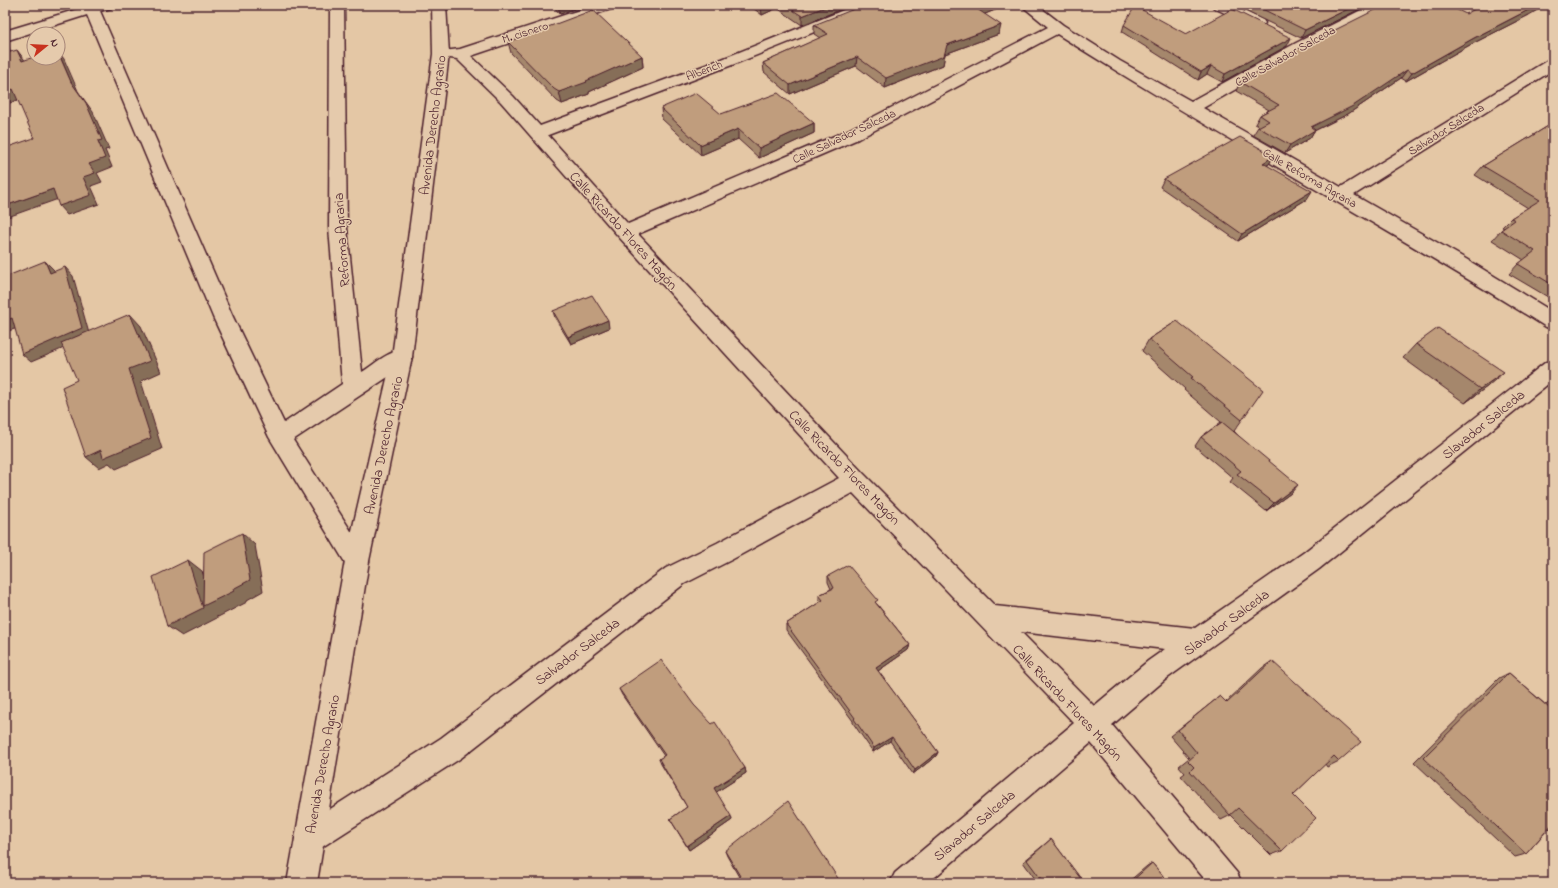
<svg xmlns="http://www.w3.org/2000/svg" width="1558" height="888" viewBox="0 0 1558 888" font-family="'Indie Flower',sans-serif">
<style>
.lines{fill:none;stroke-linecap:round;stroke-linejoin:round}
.street-casing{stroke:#4a1f2b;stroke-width:3}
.secondary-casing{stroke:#4a1f2b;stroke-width:3}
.street{fill:#e5caac;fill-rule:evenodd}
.secondary{fill:#e5caac;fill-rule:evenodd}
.wall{fill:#a5876c;stroke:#4a1f2b}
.shaded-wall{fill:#866e58;stroke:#4a1f2b}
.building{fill:#c09d7d;stroke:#4a1f2b}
.labels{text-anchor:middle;stroke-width:3;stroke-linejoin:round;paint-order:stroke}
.far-street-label{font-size:12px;fill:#4a1f2b;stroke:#e5caac}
.street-label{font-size:14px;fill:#4a1f2b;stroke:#e5caac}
</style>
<rect width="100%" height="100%" fill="#e4c7a5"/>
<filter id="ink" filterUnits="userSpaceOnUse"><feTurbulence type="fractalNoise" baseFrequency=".025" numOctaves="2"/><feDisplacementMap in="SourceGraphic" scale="8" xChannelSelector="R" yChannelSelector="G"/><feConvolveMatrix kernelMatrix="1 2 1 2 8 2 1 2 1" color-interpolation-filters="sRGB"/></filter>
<g filter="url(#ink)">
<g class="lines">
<defs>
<g id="street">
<path d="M 91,5 L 113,5 L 111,8 L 100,11 L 233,317 L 284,423 L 342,384 L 329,228 L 330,5 L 344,5 L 347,228 L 362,372 C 375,364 393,346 409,351 L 412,357 L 409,363 L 293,440 L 365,553 L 369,561 L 365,569 L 357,572 L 349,569 L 269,437 L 213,317 L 87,15 L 5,41 L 5,31 Z"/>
<path d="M 595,5 L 616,5 L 614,8 L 471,56 L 513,96 L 540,126 L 722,59 L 856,5 L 876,5 L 874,8 L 732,65 L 548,135 L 628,224 L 846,131 L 1048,27 L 1021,5 L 1037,5 L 1063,25 L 1120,61 L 1191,101 L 1296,43 L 1371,5 L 1389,5 L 1387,8 L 1306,49 L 1203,108 L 1341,187 L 1548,60 L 1553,58 L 1553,70 L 1354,195 L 1466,259 L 1553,312 L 1553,329 L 1546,327 C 1384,226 1218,136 1057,34 L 858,139 L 638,234 L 863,473 L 995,606 L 1195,628 L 1303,553 L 1546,362 L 1553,360 L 1553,380 L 1319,569 L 1166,679 L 1112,725 L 1237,873 L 1242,883 L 1208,883 L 1091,743 L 928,883 L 890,883 L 895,873 L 1074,723 L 853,493 L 733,559 L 684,584 L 461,758 L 319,849 L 309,853 L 299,849 L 295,839 L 299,829 L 441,738 L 666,568 L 717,543 L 839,478 L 619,237 L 501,102 L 457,59 L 443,57 L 440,54 L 443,51 L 460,49 ZM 1021,632 L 1165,649 L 1148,661 L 1094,706 Z"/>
<path d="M 1212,5 L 1231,5 L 1263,20 L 1265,23 L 1263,26 L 1258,27 L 1253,26 L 1214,8 Z"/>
</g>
<path id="secondary" d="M 432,5 L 446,5 L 449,54 L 412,357 L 369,561 L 317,883 L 287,883 L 345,561 L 392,357 L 433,54 Z"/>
</defs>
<use href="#street" class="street-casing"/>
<use href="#secondary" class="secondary-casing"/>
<use href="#street" class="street"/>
<use href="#secondary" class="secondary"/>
</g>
<g class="wall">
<path d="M 552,5 L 585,5 L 560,14 Z"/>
<path d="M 749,5 L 852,5 L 802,25 L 777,8 L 762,15 Z"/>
<path d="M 1245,5 L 1368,5 L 1301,38 L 1243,10 Z"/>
<path d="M 1000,8 L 985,14 L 999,34 L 945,54 L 943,65 L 885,88 L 856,66 L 790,94 L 764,72 L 763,63 L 820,38 L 814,34 L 814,25 Z"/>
<path d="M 1466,14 L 1529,15 L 1468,46 L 1406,81 L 1401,78 L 1348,114 L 1314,131 L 1310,138 L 1285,153 L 1253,135 L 1258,127 L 1259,126 L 1255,124 L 1260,115 L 1269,110 L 1236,91 L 1240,82 Z"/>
<path d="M 1124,25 L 1186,34 L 1287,46 L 1222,82 L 1207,74 L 1198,80 L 1122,32 Z"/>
<path d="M 508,42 L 642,56 L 643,67 L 589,92 L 589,94 L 562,104 L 557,101 L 511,53 Z"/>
<path d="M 661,108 L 814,123 L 814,133 L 759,158 L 738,139 L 701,155 L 662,119 Z"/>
<path d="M 1553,123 L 1553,300 L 1509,274 L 1518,264 L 1524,260 L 1492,240 L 1501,230 L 1504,228 L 1502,227 L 1511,218 L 1528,208 L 1475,175 L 1483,166 Z"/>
<path d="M 1274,156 L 1269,164 L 1267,165 L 1307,199 L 1238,241 L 1160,187 L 1164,179 Z"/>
<path d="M 553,311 L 609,328 L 571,344 L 555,318 Z"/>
<path d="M 1177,321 L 1242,420 L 1234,431 L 1291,493 L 1266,511 L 1230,482 L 1233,478 L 1195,446 L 1201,437 L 1221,422 L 1184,390 L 1185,389 L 1142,351 L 1149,339 Z"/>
<path d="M 1416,344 L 1488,386 L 1465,403 L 1403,358 Z"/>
<path d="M 828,576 L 877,604 L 910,645 L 908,650 L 878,671 L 938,752 L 936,756 L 913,774 L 890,741 L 873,752 L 853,723 L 853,721 L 786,630 L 786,624 L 820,602 L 819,601 L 819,595 L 831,589 L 828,582 Z"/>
<path d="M 1272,661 L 1339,761 L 1327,767 L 1325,764 L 1293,795 L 1282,851 L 1271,855 L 1231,815 L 1221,820 L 1181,776 L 1185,773 L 1179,766 L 1189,758 L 1170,736 L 1220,696 L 1226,702 L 1262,668 Z"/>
<path d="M 1509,673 L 1546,705 L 1553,699 L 1553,832 L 1549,828 L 1526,854 L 1515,857 L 1414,762 L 1499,678 Z"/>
<path d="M 619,689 L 694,705 L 745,768 L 746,773 L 716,792 L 732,820 L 689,850 L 670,819 L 687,807 L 661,764 L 659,759 L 664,756 L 622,695 Z"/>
<path d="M 1051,839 L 1084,883 L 1038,883 L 1023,862 Z"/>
<path d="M 725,851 L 841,883 L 739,877 L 727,856 Z"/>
<path d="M 1152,863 L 1169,883 L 1127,883 L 1147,866 Z"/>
</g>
<g class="shaded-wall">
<path d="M 558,5 L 585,5 L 560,14 Z"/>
<path d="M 763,5 L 777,5 L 777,8 L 762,15 L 761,6 Z"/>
<path d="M 830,5 L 852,5 L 802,25 L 802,16 Z"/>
<path d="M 987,5 L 1001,5 L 1000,8 L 975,18 L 977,9 Z"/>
<path d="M 1356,5 L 1368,5 L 1301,38 L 1305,30 Z"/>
<path d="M 1538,5 L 1546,5 L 1529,15 L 1468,46 L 1406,81 L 1412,73 L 1474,38 Z"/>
<path d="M 1001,25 L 999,34 L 945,54 L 943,65 L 885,88 L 886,78 L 947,45 Z"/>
<path d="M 1291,38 L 1287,46 L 1222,82 L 1225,74 Z"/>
<path d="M 5,39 L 7,42 L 14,62 L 7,53 L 5,47 Z"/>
<path d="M 17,50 L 24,59 L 29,70 L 22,61 Z"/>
<path d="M 58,51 L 64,59 L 78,91 L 93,112 L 109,149 L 105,150 L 112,167 L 97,173 L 102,182 L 91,186 L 99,204 L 67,215 L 59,206 L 83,177 L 89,164 L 71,82 Z"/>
<path d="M 642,56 L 643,67 L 589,92 L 589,94 L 562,104 L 559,92 Z"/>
<path d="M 857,57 L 856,66 L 790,94 L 790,85 Z"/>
<path d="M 1211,66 L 1207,74 L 1198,80 L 1201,72 Z"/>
<path d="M 1407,70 L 1401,78 L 1348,114 L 1314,131 L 1310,138 L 1285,153 L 1290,145 L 1311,127 Z"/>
<path d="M 13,89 L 20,99 L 5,105 L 5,93 Z"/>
<path d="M 814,123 L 814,133 L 759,158 L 759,148 Z"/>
<path d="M 738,129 L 738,139 L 701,155 L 700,145 Z"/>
<path d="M 1274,156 L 1269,164 L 1259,170 L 1263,163 Z"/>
<path d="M 53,189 L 61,198 L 5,218 L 5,206 Z"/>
<path d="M 1312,191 L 1307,199 L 1238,241 L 1242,234 Z"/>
<path d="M 45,261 L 54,270 L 59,282 L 50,273 Z"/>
<path d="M 65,267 L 73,276 L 90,337 L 31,362 L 22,354 Z"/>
<path d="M 130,314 L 141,326 L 161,372 L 141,381 L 162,449 L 116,469 L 109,463 L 99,468 L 86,457 L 129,369 Z"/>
<path d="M 12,318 L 21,327 L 5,332 L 5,321 Z"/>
<path d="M 608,320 L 609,328 L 571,344 L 568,337 Z"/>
<path d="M 1504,372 L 1488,386 L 1465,403 L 1480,389 Z"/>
<path d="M 1298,485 L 1291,493 L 1266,511 L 1274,503 Z"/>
<path d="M 242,533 L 255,545 L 263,591 L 247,600 L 247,602 L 218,617 L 217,616 L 217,618 L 182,636 L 167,626 L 188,560 L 202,571 L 212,602 Z"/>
<path d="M 910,645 L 908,650 L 875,673 L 876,668 Z"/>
<path d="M 892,737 L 890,741 L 873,752 L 874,748 Z"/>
<path d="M 938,752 L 936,756 L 913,774 L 915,770 Z"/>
<path d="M 745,768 L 746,773 L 715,793 L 714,788 Z"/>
<path d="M 731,816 L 732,820 L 689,850 L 687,846 Z"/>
</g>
<g class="building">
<path d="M 785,5 L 830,5 L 802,16 Z"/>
<path d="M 864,5 L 987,5 L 977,9 L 1001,25 L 947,45 L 944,56 L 886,78 L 857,57 L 790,85 L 763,63 L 828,34 L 814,25 Z"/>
<path d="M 1254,5 L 1356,5 L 1305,30 Z"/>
<path d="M 1385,5 L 1447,5 L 1466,14 L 1482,5 L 1538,5 L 1474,38 L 1412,73 L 1407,70 L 1353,106 L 1311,127 L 1315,130 L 1290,145 L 1258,127 L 1269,121 L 1260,115 L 1279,105 L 1240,82 L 1311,42 Z"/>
<path d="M 1135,6 L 1186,34 L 1232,9 L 1291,38 L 1225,74 L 1211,66 L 1201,72 L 1124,25 Z"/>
<path d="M 593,10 L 642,56 L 586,81 L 587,82 L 559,92 L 554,89 L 508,42 Z"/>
<path d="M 5,47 L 7,53 L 17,50 L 22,61 L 34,57 L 34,58 L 58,58 L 58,52 L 71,82 L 86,103 L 102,140 L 98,141 L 105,158 L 89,164 L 95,173 L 83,177 L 91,195 L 59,206 L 53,189 L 5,206 L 5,148 L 34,138 L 13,89 L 5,93 Z"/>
<path d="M 696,93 L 721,114 L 778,93 L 814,123 L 759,148 L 738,129 L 700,145 L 661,108 Z"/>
<path d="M 1553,123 L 1553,285 L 1518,264 L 1535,251 L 1501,230 L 1515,220 L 1511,218 L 1540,200 L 1483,166 Z"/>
<path d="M 1240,137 L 1274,156 L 1263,163 L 1312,191 L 1242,234 L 1164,179 Z"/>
<path d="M 45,261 L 50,273 L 65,267 L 82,328 L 22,354 L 12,318 L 5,321 L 5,277 Z"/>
<path d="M 592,295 L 608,320 L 568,337 L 553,311 Z"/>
<path d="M 130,314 L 150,361 L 129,369 L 151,438 L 103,458 L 101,450 L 86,457 L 62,387 L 77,380 L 61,343 Z"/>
<path d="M 1177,321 L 1263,390 L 1242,420 L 1191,378 L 1193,377 L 1149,339 Z"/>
<path d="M 1438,328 L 1504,372 L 1480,389 L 1416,344 Z"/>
<path d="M 1222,422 L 1298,485 L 1274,503 L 1237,474 L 1241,471 L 1201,437 Z"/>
<path d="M 242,533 L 250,580 L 233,589 L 234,591 L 203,606 L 204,552 Z"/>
<path d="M 188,560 L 203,608 L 167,626 L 153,577 Z"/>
<path d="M 848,565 L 878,600 L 875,602 L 910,645 L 876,668 L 938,752 L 915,770 L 892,737 L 874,748 L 854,719 L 855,718 L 786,624 L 823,600 L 819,595 L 834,588 L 828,576 Z"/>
<path d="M 661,660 L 694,705 L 712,724 L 715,722 L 745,768 L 714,788 L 731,816 L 687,846 L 670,819 L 687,807 L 659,759 L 665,755 L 619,689 Z"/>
<path d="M 1272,661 L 1361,742 L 1339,761 L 1334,756 L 1293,795 L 1316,818 L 1282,851 L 1238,808 L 1230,815 L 1190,771 L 1194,767 L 1188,761 L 1197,753 L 1178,730 L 1220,696 L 1227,703 Z"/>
<path d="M 1509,673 L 1549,708 L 1553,704 L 1553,823 L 1526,854 L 1423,758 Z"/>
<path d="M 788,801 L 841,883 L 731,883 L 740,876 L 725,851 Z"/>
<path d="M 1051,839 L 1084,883 L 1044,883 L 1027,860 Z"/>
<path d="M 1152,863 L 1169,883 L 1130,883 Z"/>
</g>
</g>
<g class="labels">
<g class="far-street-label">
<text transform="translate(525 32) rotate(-18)" y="4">M. cisnero</text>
<text transform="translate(1285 56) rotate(-29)" y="4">Calle Salvador Salceda</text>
<text transform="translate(704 70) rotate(-21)" y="4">Alberich</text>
<text transform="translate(1446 129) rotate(-32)" y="4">Salvador Salceda</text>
<text transform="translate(844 136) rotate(-25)" y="4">Calle Salvador Salceda</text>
<text transform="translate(1310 178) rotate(30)" y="4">Calle Reforma Agraria</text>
</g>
<g class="street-label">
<text transform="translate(432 125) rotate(-83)" y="5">Avenida Derecho Agrario</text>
<text transform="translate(624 230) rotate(48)" y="5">Calle Ricardo Flores Magón</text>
<text transform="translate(341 240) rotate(-94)" y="5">Reforma Agraria</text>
<text transform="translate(1483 424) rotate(-39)" y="5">Slavador Salceda</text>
<text transform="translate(383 445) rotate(-78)" y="5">Avenida Derecho Agrario</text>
<text transform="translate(845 467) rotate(46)" y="5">Calle Ricardo Flores Magón</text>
<text transform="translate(1226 622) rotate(-36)" y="5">Slavador Salceda</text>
<text transform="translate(577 651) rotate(-37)" y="5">Salvador Salceda</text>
<text transform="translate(1068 702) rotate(47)" y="5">Calle Ricardo Flores Magón</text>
<text transform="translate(322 764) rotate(-80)" y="5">Avenida Derecho Agrario</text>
<text transform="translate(974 825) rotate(-40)" y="5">Slavador Salceda</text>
</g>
</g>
<rect width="1558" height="888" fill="none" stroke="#e5caac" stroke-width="20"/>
<rect x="10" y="10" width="1538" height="868" fill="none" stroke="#4a1f2b" stroke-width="1.5" filter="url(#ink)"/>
<g transform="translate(46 46) rotate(72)"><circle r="19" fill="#e5caac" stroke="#a78678"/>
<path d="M0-3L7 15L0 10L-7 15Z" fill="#c8321e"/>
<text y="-6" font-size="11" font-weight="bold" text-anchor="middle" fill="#4a1f2b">N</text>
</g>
</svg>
